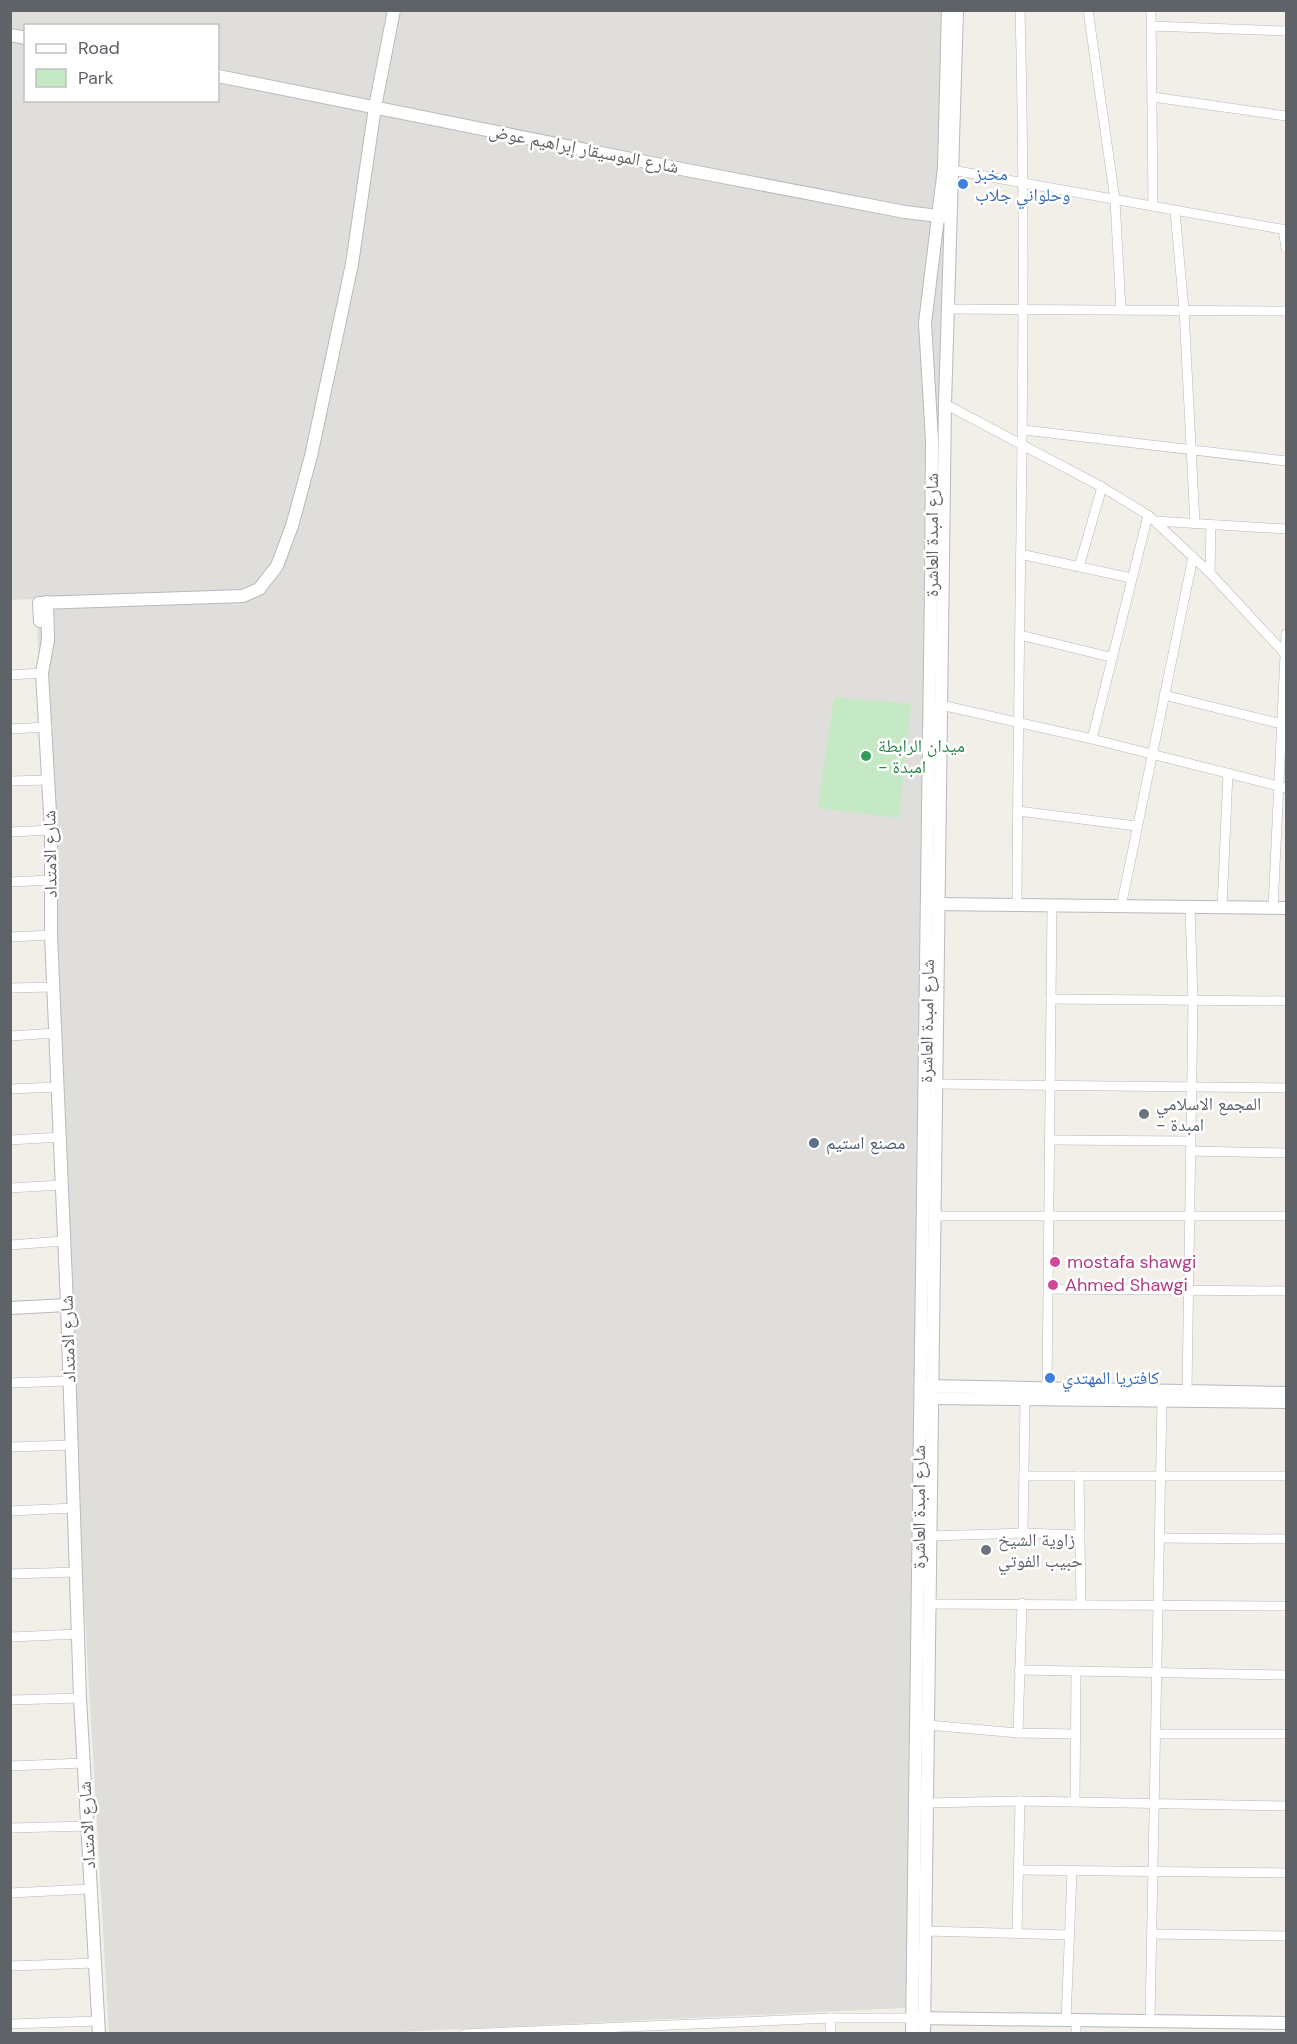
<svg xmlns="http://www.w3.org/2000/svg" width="1297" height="2044" viewBox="0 0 1297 2044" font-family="'DM Sans','Noto Naskh Arabic',sans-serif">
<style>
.industrial{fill:#e0deda;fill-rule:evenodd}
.green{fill:#c5e8c5}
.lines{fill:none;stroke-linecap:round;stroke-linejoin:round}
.street-casing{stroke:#b5b8bc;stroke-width:10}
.secondary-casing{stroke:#b6babf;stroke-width:14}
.street{stroke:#fff;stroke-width:9}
.secondary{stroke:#fff;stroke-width:12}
.shop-dot{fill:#3f7fe0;stroke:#fff;stroke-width:2}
.leisure-dot{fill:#2e9e5b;stroke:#fff;stroke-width:2}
.worship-dot{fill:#6b7280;stroke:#fff;stroke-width:2}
.service-dot{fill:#5c6f8a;stroke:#fff;stroke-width:2}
.hotel-dot{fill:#d1479c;stroke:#fff;stroke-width:2}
.labels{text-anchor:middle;stroke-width:5;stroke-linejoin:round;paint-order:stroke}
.street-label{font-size:18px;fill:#5f6368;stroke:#fff}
.shop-label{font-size:18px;fill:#366cbe;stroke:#fff;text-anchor:start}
.leisure-label{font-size:18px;fill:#27864d;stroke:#fff;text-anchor:start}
.worship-label{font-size:18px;fill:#5b616d;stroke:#fff;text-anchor:start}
.service-label{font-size:18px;fill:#4e5e75;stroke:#fff;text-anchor:start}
.hotel-label{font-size:18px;fill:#b23c85;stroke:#fff;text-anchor:start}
</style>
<rect width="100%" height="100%" fill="#f1efe8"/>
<path class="industrial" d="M 11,11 L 947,11 L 925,2007 L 376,2033 L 109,2033 L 67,1305 L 36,599 L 11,600 ZM 26,26 L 218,26 L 218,100 L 26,100 Z"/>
<path class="green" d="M 834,697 L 911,704 L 899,818 L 818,808 Z"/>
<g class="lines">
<defs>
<g id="street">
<path d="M 1088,10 L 1115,200 L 1121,310"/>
<path d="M 1151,10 L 1153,206"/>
<path d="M 1151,26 L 1286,31"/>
<path d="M 1153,97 L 1286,116"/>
<path d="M 946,169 L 1286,230"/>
<path d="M 1175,211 L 1184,310 L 1195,524"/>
<path d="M 1283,229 L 1286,248"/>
<path d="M 948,309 L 1286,311"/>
<path d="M 945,404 L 1102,487 L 1148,515 L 1210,573 L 1286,655"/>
<path d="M 1024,430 L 1286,461"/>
<path d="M 1155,521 L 1286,529"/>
<path d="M 1020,554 L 1131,578"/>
<path d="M 1079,567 L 1102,487"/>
<path d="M 1210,573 L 1211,525"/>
<path d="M 1020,635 L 1110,657"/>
<path d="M 10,675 L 42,673"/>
<path d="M 1164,695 L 1282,724"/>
<path d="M 941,705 L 1092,739 L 1286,788"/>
<path d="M 10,729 L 47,727"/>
<path d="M 1092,739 L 1148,515"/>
<path d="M 10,781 L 49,780"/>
<path d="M 1018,811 L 1136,826"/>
<path d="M 10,832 L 51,830"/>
<path d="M 10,882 L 51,880"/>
<path d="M 1017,906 C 1018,607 1028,309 1020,10"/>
<path d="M 1121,907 L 1193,557"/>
<path d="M 1222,907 L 1228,773"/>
<path d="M 1273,908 L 1286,634"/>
<path d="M 10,937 L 51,935"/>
<path d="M 10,988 L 53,987"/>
<path d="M 1051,999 L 1286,1001"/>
<path d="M 10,1036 L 56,1033"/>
<path d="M 937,1084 L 1286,1088"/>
<path d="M 10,1089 L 58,1087"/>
<path d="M 10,1140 L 61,1137"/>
<path d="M 1049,1140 L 1191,1141"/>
<path d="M 1191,1151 L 1286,1153"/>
<path d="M 10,1188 L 62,1185"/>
<path d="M 935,1216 L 1286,1216"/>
<path d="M 10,1245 L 63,1241"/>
<path d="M 1048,1289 L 1286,1291"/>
<path d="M 10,1383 L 69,1381"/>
<path d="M 1047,1388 L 1052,906"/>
<path d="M 1187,1391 L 1193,1001 L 1190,907"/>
<path d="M 10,1447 L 71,1445"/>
<path d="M 1024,1476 L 1286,1476"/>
<path d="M 1079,1476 L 1081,1604"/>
<path d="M 10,1511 L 74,1508"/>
<path d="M 1023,1533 L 1025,1400"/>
<path d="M 930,1536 L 1023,1533 L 1080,1535"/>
<path d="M 1160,1538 L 1286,1539"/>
<path d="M 10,1574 L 77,1572"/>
<path d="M 929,1604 L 1286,1606"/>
<path d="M 10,1637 L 79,1634"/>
<path d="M 1019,1670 L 1286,1675"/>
<path d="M 10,1700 L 80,1698"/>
<path d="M 928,1725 L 1018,1733 L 1075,1734"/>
<path d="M 1018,1733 L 1022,1603"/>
<path d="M 1155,1734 L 1286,1734"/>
<path d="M 10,1766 L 84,1763"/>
<path d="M 1075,1802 L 1076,1671"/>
<path d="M 926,1803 L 1020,1801 L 1286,1806"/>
<path d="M 10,1828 L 89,1826"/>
<path d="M 1019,1870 L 1286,1873"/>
<path d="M 10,1893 L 90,1889"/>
<path d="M 925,1931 L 1069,1935"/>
<path d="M 1017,1932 L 1020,1801"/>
<path d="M 1152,1934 L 1286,1936"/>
<path d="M 10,1966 L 95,1963"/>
<path d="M 830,2018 L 831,2034"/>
<path d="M 1066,2021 L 1072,1872"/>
<path d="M 1150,2021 L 1162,1401"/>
<path d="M 10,2024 L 98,2021"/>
<path d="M 464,2034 L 830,2018 L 912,2018"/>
<path d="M 1076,2034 L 1076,2021"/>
</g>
<g id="secondary">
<path d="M 10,35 L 26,38"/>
<path d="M 218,76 L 671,167 L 905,212 L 947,217"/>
<path d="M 47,602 L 48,640 L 42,673 L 51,830 L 51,935 L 67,1305 L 80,1698 L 99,2034"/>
<path d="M 40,621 L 39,603 L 243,596 L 259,589 L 277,566 L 292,526 L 311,456 L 352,264 L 375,107 L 394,10"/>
<path d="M 932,904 L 1286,908"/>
<path d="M 10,1308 L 67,1305"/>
<path d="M 928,1386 L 1286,1393"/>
<path d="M 926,1398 L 1286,1402"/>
<path d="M 916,2018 L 1286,2023"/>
<path d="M 912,2034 L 931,586 L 932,440 L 925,323 L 944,168 L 948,10"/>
<path d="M 924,2034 L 945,404 L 957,10"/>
</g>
</defs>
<use href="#street" class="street-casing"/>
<use href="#secondary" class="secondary-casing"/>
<use href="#street" class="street"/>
<use href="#secondary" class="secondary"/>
</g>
<g class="shop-dot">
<circle cx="963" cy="184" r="6"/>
<circle cx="1050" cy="1378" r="6"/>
</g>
<circle class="leisure-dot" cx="866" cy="756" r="6"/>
<g class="worship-dot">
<circle cx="1144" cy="1114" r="6"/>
<circle cx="986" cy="1550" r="6"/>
</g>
<circle class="service-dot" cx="814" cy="1143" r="6"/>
<g class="hotel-dot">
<circle cx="1055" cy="1262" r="6"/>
<circle cx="1053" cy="1285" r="6"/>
</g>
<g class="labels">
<g class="street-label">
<text transform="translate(584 149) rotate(11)" y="6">شارع الموسيقار إبراهيم عوض</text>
<text transform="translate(932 535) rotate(-90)" y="6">شارع امبدة العاشرة</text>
<text transform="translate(50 854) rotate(-91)" y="6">شارع الامتداد</text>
<text transform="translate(927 1021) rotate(-89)" y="6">شارع امبدة العاشرة</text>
<text transform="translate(68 1339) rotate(-92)" y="6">شارع الامتداد</text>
<text transform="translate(919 1507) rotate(-90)" y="6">شارع امبدة العاشرة</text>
<text transform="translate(87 1825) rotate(-93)" y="6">شارع الامتداد</text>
</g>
<g class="shop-label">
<text x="975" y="180">مخبز<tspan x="975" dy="21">وحلواني جلاب</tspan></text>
<text x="1062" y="1384">كافتريا المهتدي</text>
</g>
<g class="leisure-label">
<text x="878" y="752">ميدان الرابطة<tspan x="878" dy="21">- امبدة</tspan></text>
</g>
<g class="worship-label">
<text x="1156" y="1110">المجمع الاسلامي<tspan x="1156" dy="21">- امبدة</tspan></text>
<text x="998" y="1546">زاوية الشيخ<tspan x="998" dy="21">حبيب الفوتي</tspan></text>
</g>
<g class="service-label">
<text x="826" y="1149">مصنع استيم</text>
</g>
<g class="hotel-label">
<text x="1067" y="1268">mostafa shawgi</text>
<text x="1065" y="1291">Ahmed Shawgi</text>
</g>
</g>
<rect width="1297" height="2044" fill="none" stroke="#5f6368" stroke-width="24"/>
<rect x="24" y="24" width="195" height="78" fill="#ffffff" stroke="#bfc1c3" stroke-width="1.5"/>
<rect x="36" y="44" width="30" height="9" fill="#ffffff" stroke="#bfc1c3" stroke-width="1.5"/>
<text x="78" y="54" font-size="18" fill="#5f6368">Road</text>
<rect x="36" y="69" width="30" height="18" fill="#c5e8c5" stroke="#bfc1c3" stroke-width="1.5"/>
<text x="78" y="84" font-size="18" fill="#5f6368">Park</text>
</svg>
